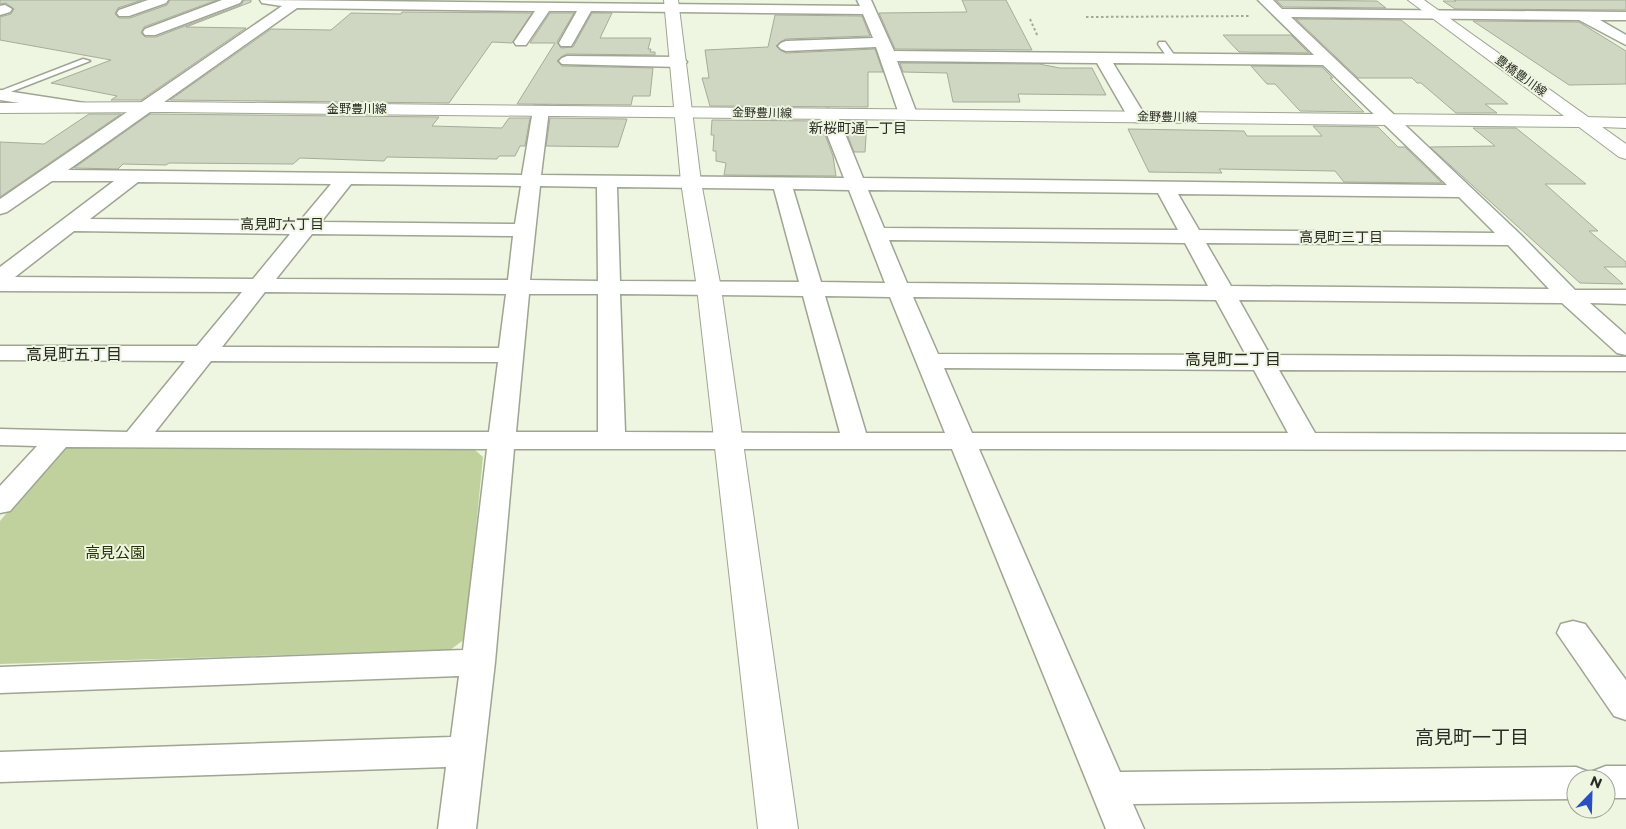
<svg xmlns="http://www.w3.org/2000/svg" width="1626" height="829" viewBox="0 0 1626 829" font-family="Montserrat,'Noto Sans JP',sans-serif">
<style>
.green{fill:#c0d19e}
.building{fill:#cfd6c2;stroke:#a6ac9a}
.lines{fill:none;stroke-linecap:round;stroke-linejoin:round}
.service-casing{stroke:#9ea592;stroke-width:3}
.minor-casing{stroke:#9ea592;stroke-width:3}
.tertiary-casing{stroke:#9ea592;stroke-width:2}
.secondary-casing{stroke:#9ea592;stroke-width:2}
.path{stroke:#a2a898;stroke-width:2;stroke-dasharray:2.5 2.5;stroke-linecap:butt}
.service{fill:#fff;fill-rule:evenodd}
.minor{fill:#fff;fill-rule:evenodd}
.tertiary{fill:#fff;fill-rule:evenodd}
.secondary{fill:#fff;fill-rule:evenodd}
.labels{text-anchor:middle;stroke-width:4;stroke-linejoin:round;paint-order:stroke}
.far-street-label{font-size:12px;fill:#282b23;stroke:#eef5e1}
.far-neighbourhood-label{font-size:14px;fill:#282b23;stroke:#eef5e1}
.park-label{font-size:15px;fill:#243000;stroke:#eef5e1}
.neighbourhood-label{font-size:16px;fill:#282b23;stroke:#eef5e1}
.near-neighbourhood-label{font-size:19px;fill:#282b23;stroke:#eef5e1}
</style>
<rect width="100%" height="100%" fill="#eef5e1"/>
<path class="green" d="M 71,447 L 475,450 L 483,457 L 465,639 L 450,650 L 0,664 L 0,521 L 59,451 Z"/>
<g class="building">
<path d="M 0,0 L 142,0 L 118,8 L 115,14 L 119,18 L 130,18 L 167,5 L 170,0 L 217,0 L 144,27 L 141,33 L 145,37 L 156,37 L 241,5 L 244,0 L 251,0 L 251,2 L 186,27 L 246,28 L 141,100 L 111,100 L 117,96 L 51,83 L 111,60 L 0,40 L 0,17 L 11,14 L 14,9 L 6,3 L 0,4 Z"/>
<path d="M 962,0 L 1006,0 L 1032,50 L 895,49 L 879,13 L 967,12 Z"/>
<path d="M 1276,0 L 1377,1 L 1386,8 L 1283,7 Z"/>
<path d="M 1454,0 L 1626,0 L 1626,10 L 1455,9 L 1443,1 L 1456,1 Z"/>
<path d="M 402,12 L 532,13 L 512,43 L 492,42 L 449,103 L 170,100 L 271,29 L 331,30 L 351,13 L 401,14 Z"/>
<path d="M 550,13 L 574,13 L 557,42 L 561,48 L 573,47 L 592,13 L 612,13 L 600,38 L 651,38 L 648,49 L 651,49 L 650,52 L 655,52 L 655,55 L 567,54 L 561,57 L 557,61 L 562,66 L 653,68 L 650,96 L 633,96 L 631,105 L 517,104 L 555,43 L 530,43 Z"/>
<path d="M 775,15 L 862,16 L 870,36 L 786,39 L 780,42 L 776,46 L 780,50 L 786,53 L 875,49 L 883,72 L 868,72 L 868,107 L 710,106 L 702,78 L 709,78 L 705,50 L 768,47 Z"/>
<path d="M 1296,19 L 1401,20 L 1508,104 L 1485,104 L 1497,113 L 1456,113 L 1421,83 L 1417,83 L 1412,78 L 1358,78 Z"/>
<path d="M 1473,21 L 1579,22 L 1626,51 L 1626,84 L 1569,85 Z"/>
<path d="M 1223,35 L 1291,35 L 1309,53 L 1239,52 Z"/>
<path d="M 900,63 L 1039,64 L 1060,68 L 1092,68 L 1106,95 L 1018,94 L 1020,102 L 953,102 L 947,73 L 903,72 Z"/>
<path d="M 1251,66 L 1322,67 L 1333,78 L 1330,78 L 1364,112 L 1300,111 L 1275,84 L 1267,84 Z"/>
<path d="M 89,114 L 121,114 L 0,197 L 0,142 L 44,144 Z"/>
<path d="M 150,114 L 439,117 L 432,126 L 502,128 L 509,118 L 530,118 L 525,146 L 520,146 L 515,156 L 499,156 L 497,159 L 387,157 L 384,161 L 300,158 L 293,164 L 169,163 L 166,165 L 123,164 L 118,169 L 74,168 Z"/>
<path d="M 550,118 L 627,119 L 618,147 L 546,146 Z"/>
<path d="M 712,120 L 820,121 L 833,156 L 836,176 L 724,175 L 726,163 L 716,161 L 716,151 L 713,151 L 714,135 L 711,135 Z"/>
<path d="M 842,121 L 867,121 L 865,152 L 854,152 Z"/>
<path d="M 1313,126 L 1378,127 L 1398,147 L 1405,147 L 1442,183 L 1344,182 L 1335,171 L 1219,169 L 1222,173 L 1149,172 L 1128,129 L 1244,131 L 1247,136 L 1322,136 Z"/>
<path d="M 1473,128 L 1516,128 L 1586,184 L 1545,184 L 1598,231 L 1589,231 L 1626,262 L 1626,267 L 1604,267 L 1623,284 L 1580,283 L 1430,147 L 1495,146 Z"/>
</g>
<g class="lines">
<defs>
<g id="service">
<path d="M 1159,42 L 1165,42 L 1177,59 L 1176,61 L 1170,61 L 1158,44 Z"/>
<path d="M 83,59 L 90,61 L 0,96 L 0,91 Z"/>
</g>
<g id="minor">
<path d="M 148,0 L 168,0 L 166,3 L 129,16 L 119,16 L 117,13 L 119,10 Z"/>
<path d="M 222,0 L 242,0 L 240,3 L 155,35 L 145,35 L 143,32 L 145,29 Z"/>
<path d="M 260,0 L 860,6 L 857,0 L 871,0 L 894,51 L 1314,55 L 1258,0 L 1273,0 L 1282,9 L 1626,12 L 1626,20 L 1600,20 L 1626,35 L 1626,45 L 1579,20 L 1291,17 L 1521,235 L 1575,290 L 1626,290 L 1626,304 L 1590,303 L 1626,335 L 1626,355 L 1617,353 L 1562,303 L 1239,300 L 1270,355 L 1626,357 L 1626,371 L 1279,370 L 1315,433 L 1626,434 L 1626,450 L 979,449 L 1120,772 L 1576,767 L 1589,772 L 1591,775 L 1593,771 L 1606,766 L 1626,766 L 1626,798 L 1606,798 L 1606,779 L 1576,779 L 1576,799 L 1133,804 L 1144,829 L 1106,829 L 952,449 L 514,449 L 495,662 L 476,829 L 438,829 L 446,767 L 0,782 L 0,752 L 451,737 L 459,676 L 0,693 L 0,667 L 463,650 L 487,449 L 66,447 L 10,511 L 0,513 L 0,486 L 37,446 L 0,445 L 0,429 L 127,432 L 185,361 L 0,360 L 0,346 L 197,346 L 242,292 L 0,291 L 0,267 L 114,181 L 52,181 L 7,212 L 0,214 L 0,199 L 282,6 L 262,3 ZM 297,8 L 535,11 L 514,42 L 516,45 L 526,45 L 549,11 L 577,11 L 559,43 L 561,46 L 571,46 L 573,43 L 591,11 L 863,14 L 873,38 L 786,41 L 781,43 L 778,46 L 781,49 L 786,51 L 876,47 L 899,114 L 902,118 L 908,119 L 914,118 L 917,114 L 897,61 L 1097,63 L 1128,117 L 1131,121 L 1137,122 L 1143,121 L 1146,117 L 1113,63 L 1323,65 L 1447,185 L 863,178 L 837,114 L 834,110 L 828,109 L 822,110 L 819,114 L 844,178 L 541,175 L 549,110 L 547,106 L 535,106 L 533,110 L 522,175 L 68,170 ZM 138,182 L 331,184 L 300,221 L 90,219 ZM 351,184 L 521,186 L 515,224 L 321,222 ZM 540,186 L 597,187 L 598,281 L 530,280 ZM 617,187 L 774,189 L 799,282 L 620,281 ZM 793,189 L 849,190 L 885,283 L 821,282 ZM 868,190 L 1158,193 L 1178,230 L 884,228 ZM 1178,194 L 1459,197 L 1495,233 L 1199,230 ZM 74,231 L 290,234 L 253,279 L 15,277 ZM 312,234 L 513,236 L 508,280 L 276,279 ZM 889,240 L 1185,243 L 1208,286 L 907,283 ZM 1206,243 L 1508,245 L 1549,289 L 1231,286 ZM 265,292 L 506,294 L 499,348 L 222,347 ZM 529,294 L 598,294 L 598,432 L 516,432 ZM 620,294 L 803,296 L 840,433 L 625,432 ZM 825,296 L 890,297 L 945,433 L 866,433 ZM 913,297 L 1216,300 L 1246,355 L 938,354 ZM 211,361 L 498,362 L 489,432 L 155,432 ZM 944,368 L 1254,370 L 1288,433 L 972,433 Z"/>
<path d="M 5,5 L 12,9 L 10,12 L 0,15 L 0,6 Z"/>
<path d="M 567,56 L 679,57 L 684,59 L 687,62 L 684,65 L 679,67 L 562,64 L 559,61 L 562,58 Z"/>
<path d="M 0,90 L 78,102 L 84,103 L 86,107 L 84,111 L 78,112 L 0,100 Z"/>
<path d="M 1573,621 L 1585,624 L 1626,680 L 1626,720 L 1614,716 L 1557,633 L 1561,624 Z"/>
</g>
<g id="tertiary">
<path d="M 664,0 L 678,0 L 701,182 L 721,288 L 798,829 L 758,829 L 697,288 L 681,182 Z"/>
<path d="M 1584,117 L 1626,118 L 1626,128 L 1578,126 L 1575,122 L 1578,118 Z"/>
</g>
<path id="secondary" d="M 1408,0 L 1424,0 L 1626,144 L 1626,159 L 1619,157 L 1579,127 L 167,112 L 0,113 L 0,103 L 167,102 L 1564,116 Z"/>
</defs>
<use href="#service" class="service-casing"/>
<use href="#minor" class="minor-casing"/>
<use href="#tertiary" class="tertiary-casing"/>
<use href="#secondary" class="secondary-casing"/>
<g class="path">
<path d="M 1086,17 L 1251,16"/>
<path d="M 1030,19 L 1038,37"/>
</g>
<use href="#service" class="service"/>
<use href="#minor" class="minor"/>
<use href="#tertiary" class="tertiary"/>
<use href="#secondary" class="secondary"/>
</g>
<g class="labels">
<g class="far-street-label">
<text transform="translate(1521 76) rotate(36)" y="4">豊橋豊川線</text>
<text x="357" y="113">金野豊川線</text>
<text transform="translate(762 113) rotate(1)" y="4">金野豊川線</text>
<text transform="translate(1167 117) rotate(1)" y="4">金野豊川線</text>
</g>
<g class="far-neighbourhood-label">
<text x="858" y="133">新桜町通一丁目</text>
<text x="282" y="229">高見町六丁目</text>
<text x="1341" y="242">高見町三丁目</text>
</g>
<g class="park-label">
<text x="115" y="558">高見公園</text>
</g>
<g class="neighbourhood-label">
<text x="74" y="360">高見町五丁目</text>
<text x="1233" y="365">高見町二丁目</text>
</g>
<g class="near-neighbourhood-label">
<text x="1472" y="744">高見町一丁目</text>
</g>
</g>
<g transform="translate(1591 794) rotate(23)"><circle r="24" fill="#eef5e1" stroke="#9fa495"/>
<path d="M0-4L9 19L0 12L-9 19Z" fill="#2b4fbe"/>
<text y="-8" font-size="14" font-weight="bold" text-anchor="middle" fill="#282b23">N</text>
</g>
</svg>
